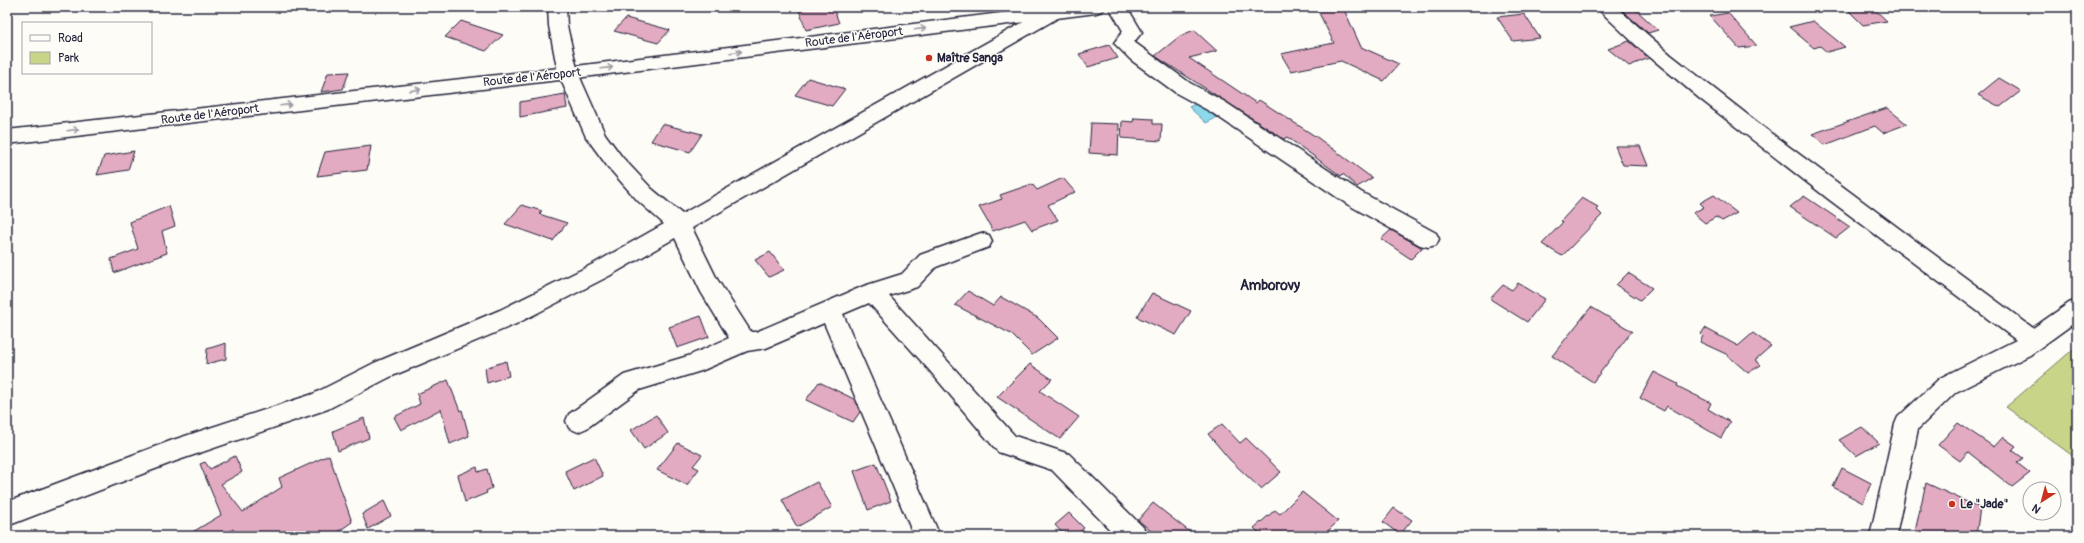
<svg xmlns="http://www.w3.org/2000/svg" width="2084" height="543" viewBox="0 0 2084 543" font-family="Pangolin,sans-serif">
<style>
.green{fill:#c8d589;stroke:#757c62}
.water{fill:#8cd9eb;stroke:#6290a5}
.building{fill:#e3abc1;stroke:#22223b}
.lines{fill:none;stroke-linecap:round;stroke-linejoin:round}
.minor-casing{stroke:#22223b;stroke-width:3}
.major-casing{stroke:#22223b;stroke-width:3}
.minor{fill:#fdfcf7;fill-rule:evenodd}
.major{fill:#fdfcf7;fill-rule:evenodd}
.oneway{stroke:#9a9aa2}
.poi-dot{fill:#c8321e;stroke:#fdfcf7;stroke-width:1.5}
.labels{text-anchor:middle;stroke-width:3;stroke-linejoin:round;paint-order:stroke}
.street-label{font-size:12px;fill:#22223b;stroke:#fdfcf7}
.poi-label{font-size:12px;font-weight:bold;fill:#22223b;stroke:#fdfcf7;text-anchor:start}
.quarter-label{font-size:14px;font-weight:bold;fill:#22223b;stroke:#fdfcf7}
</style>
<rect width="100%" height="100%" fill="#fdfcf7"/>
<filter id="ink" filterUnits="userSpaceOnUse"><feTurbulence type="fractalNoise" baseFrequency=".025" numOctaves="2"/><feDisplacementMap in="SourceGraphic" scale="8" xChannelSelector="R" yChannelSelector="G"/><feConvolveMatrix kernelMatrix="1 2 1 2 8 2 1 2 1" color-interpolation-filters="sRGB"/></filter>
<g filter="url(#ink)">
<path class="green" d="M 2077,346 L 2077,459 L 2006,407 Z"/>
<path class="water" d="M 1199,102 L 1216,118 L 1206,123 L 1189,107 Z"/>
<g class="building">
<path d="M 798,7 L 833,7 L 839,23 L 806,30 Z"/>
<path d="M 1316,7 L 1343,7 L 1361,47 L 1399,64 L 1384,81 L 1341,61 L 1291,71 L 1281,54 L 1334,43 Z"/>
<path d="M 1618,7 L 1633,7 L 1658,30 L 1648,33 Z"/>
<path d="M 1845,7 L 1872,7 L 1887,21 L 1863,25 Z"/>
<path d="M 1728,13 L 1757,46 L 1739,48 L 1710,16 Z"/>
<path d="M 1524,14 L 1540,38 L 1513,41 L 1497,17 Z"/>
<path d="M 626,18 L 670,30 L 658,43 L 614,31 Z"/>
<path d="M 461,21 L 503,35 L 486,51 L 445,37 Z"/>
<path d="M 1813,21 L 1845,47 L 1827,52 L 1820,46 L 1814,48 L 1789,27 Z"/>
<path d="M 1194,30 L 1217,51 L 1189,58 L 1256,103 L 1259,100 L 1318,138 L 1372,178 L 1357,187 L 1343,174 L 1341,176 L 1287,137 L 1284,139 L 1155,56 L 1180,36 Z"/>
<path d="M 1629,41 L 1637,48 L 1649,58 L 1629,66 L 1608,49 Z"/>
<path d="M 1109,45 L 1118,58 L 1088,67 L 1079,54 Z"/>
<path d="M 349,72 L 343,89 L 321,92 L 328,73 Z"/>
<path d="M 808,78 L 845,89 L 832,106 L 795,95 Z"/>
<path d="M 1999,78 L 2021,91 L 2000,107 L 1978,95 Z"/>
<path d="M 565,94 L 567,108 L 520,117 L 520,102 Z"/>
<path d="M 1887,108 L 1907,124 L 1883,133 L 1875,126 L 1825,145 L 1812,134 Z"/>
<path d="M 1134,118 L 1153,119 L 1153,124 L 1162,124 L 1161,141 L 1121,138 L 1122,121 L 1133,122 Z"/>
<path d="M 1091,123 L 1119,124 L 1118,155 L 1089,153 Z"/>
<path d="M 662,124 L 702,134 L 690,152 L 651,141 Z"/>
<path d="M 371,146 L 367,170 L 317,176 L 325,152 Z"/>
<path d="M 1615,146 L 1640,146 L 1648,166 L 1623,165 Z"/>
<path d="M 134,151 L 128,170 L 97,175 L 104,156 Z"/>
<path d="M 1063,178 L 1075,192 L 1048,205 L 1058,220 L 1032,230 L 1025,220 L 993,231 L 979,207 L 1002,199 L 1000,195 L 1032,184 L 1037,190 Z"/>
<path d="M 1714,195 L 1737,213 L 1722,221 L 1716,217 L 1705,223 L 1693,213 L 1704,207 L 1700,203 Z"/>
<path d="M 1804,196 L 1850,227 L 1836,238 L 1790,207 Z"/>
<path d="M 1582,198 L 1598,207 L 1596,209 L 1602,215 L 1562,256 L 1542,244 L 1563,222 L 1561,221 Z"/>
<path d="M 522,205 L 542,211 L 539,214 L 567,223 L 553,241 L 505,224 Z"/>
<path d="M 169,206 L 175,226 L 162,231 L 167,253 L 114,273 L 111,259 L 138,249 L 130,222 Z"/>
<path d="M 1391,230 L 1419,246 L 1422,248 L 1411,259 L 1381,239 Z"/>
<path d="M 770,252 L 784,270 L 769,277 L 755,260 Z"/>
<path d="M 1628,273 L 1652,288 L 1640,300 L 1616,285 Z"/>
<path d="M 1518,283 L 1545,299 L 1527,322 L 1490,299 L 1503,285 L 1512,290 Z"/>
<path d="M 968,291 L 993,306 L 1001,297 L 1038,318 L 1058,338 L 1032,355 L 1011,334 L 955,305 Z"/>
<path d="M 1152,293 L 1191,311 L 1176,335 L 1137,317 Z"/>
<path d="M 1591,307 L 1632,331 L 1593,382 L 1552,356 Z"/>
<path d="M 701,316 L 709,337 L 677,348 L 669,327 Z"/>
<path d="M 1705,328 L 1738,346 L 1753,333 L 1771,346 L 1755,360 L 1761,365 L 1748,373 L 1726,354 L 1700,342 L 1703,336 L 1701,334 Z"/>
<path d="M 226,343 L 226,359 L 206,364 L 207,349 Z"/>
<path d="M 506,361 L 509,376 L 487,383 L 485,368 Z"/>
<path d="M 1030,364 L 1052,379 L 1040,391 L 1079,417 L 1060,439 L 997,397 Z"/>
<path d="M 1654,372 L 1678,384 L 1677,386 L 1711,403 L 1708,409 L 1730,422 L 1721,438 L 1667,406 L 1664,411 L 1640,398 Z"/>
<path d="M 448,380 L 460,411 L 462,410 L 469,436 L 450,444 L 441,409 L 401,430 L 394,417 L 420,404 L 417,394 Z"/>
<path d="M 819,382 L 854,399 L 860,412 L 853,422 L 806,400 Z"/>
<path d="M 656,415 L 668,433 L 644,449 L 631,430 Z"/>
<path d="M 364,418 L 369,438 L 338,451 L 333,431 Z"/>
<path d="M 1958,423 L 1994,447 L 2003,437 L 2016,446 L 2012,450 L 2023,458 L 2017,463 L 2030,473 L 2012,487 L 1968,452 L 1960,461 L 1938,445 Z"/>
<path d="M 1222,424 L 1240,443 L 1246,438 L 1281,472 L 1261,489 L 1230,460 L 1208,434 Z"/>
<path d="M 1862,427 L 1879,443 L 1856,456 L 1839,440 Z"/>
<path d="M 678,443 L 702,455 L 693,466 L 699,469 L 687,485 L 657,470 Z"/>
<path d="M 329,455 L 352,522 L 332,536 L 238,536 L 233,529 L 222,536 L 186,536 L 221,515 L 200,464 L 205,462 L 210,469 L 235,456 L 242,472 L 221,484 L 243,512 L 282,487 L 279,478 Z"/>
<path d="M 594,457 L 603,476 L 574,491 L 565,471 Z"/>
<path d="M 876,463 L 891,501 L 868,510 L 854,471 Z"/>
<path d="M 477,467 L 478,472 L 487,469 L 492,488 L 486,491 L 487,493 L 465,502 L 458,475 Z"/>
<path d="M 1842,468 L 1871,483 L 1863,503 L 1833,487 Z"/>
<path d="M 817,482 L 832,507 L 797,527 L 782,500 Z"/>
<path d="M 1926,483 L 1980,508 L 1976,536 L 1914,536 Z"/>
<path d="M 1302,492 L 1338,521 L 1323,536 L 1262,536 L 1254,528 L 1275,510 L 1280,514 Z"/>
<path d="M 384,501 L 391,516 L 368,529 L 362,514 Z"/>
<path d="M 1153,503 L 1195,536 L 1157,536 L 1138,520 Z"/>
<path d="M 1394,508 L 1412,520 L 1400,535 L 1383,522 Z"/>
<path d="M 1069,513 L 1084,528 L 1075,536 L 1065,536 L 1055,525 Z"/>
</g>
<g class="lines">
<defs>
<g id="minor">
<path d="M 548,7 L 566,7 L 567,26 L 578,73 L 605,134 L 622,157 L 652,189 L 682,214 L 1050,7 L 1063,7 L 1066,11 L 1063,15 L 692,228 L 717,279 L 751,332 L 756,332 L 864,286 L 902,274 L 920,255 L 981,233 L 989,235 L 992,241 L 989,247 L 936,267 L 917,287 L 889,296 L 1015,436 L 1069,454 L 1143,527 L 1147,536 L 1116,536 L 1052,470 L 998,452 L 930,371 L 869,303 L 843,314 L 940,536 L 914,536 L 824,323 L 766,348 L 747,351 L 701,371 L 639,390 L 587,428 L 578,432 L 569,428 L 566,421 L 569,414 L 624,375 L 688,356 L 729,338 L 701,292 L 675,238 L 611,275 L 516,324 L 390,377 L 328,409 L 176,461 L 7,526 L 7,502 L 173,440 L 313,394 L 374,363 L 500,310 L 595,263 L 664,224 L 638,201 L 608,167 L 586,137 L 558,73 L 549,26 Z"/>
<path d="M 1109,7 L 1127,7 L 1142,32 L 1134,42 L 1190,83 L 1225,102 L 1361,192 L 1436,233 L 1439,239 L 1436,245 L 1428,247 L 1420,245 L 1347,204 L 1211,112 L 1176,93 L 1131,60 L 1114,43 L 1123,31 Z"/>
<path d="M 1596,7 L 1616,7 L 1671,55 L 1776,137 L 2033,328 L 2069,303 L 2077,300 L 2077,321 L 2030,355 L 1956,392 L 1918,429 L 1896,536 L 1870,536 L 1895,424 L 1898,417 L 1940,378 L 2016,340 L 1827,198 L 1699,98 L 1638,47 Z"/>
</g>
<path id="major" d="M 1049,7 L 1105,7 L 1102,11 L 1096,13 L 568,79 L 7,144 L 7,130 L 568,67 Z"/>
</defs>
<use href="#minor" class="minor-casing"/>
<use href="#major" class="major-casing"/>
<use href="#minor" class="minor"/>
<use href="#major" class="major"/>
</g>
<defs><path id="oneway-shaft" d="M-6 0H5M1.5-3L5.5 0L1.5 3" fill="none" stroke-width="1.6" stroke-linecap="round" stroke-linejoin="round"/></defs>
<g class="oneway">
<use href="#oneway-shaft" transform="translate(920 29) rotate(-7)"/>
<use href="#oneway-shaft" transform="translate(736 52) rotate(-7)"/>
<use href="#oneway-shaft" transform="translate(607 68) rotate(-7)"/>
<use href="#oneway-shaft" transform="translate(415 90) rotate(-7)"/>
<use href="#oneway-shaft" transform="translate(286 105) rotate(-7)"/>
<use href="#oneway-shaft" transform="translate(73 130) rotate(-7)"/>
</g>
</g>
<g class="poi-dot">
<circle cx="929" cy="58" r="4"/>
<circle cx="1952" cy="504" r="4"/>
</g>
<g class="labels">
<g class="street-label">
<text transform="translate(854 37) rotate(-7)" y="4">Route de l'Aéroport</text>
<text transform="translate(532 77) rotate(-6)" y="4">Route de l'Aéroport</text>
<text transform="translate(210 114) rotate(-7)" y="4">Route de l'Aéroport</text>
</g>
<g class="poi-label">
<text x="937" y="62">Maître Sanga</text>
<text x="1960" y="508">Le "Jade"</text>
</g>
<g class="quarter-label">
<text x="1270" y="290">Amborovy</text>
</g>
</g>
<rect width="2084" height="543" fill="none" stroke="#fdfcf7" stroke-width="24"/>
<rect x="12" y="12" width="2060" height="519" fill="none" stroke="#22223b" stroke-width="1.5" filter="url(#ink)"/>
<rect x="22" y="22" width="130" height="52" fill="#fdfcf7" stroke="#a5a5ac"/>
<rect x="30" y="35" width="20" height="6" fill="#fdfcf7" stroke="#a5a5ac"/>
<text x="58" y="42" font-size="12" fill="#22223b">Road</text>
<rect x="30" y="52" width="20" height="12" fill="#c8d589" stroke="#a5a5ac"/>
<text x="58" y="62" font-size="12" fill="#22223b">Park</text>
<g transform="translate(2042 501) rotate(216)"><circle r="19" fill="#fdfcf7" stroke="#a5a5ac"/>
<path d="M0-3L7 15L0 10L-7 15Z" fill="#c8321e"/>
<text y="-6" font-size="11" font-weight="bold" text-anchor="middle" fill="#22223b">N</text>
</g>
</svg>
